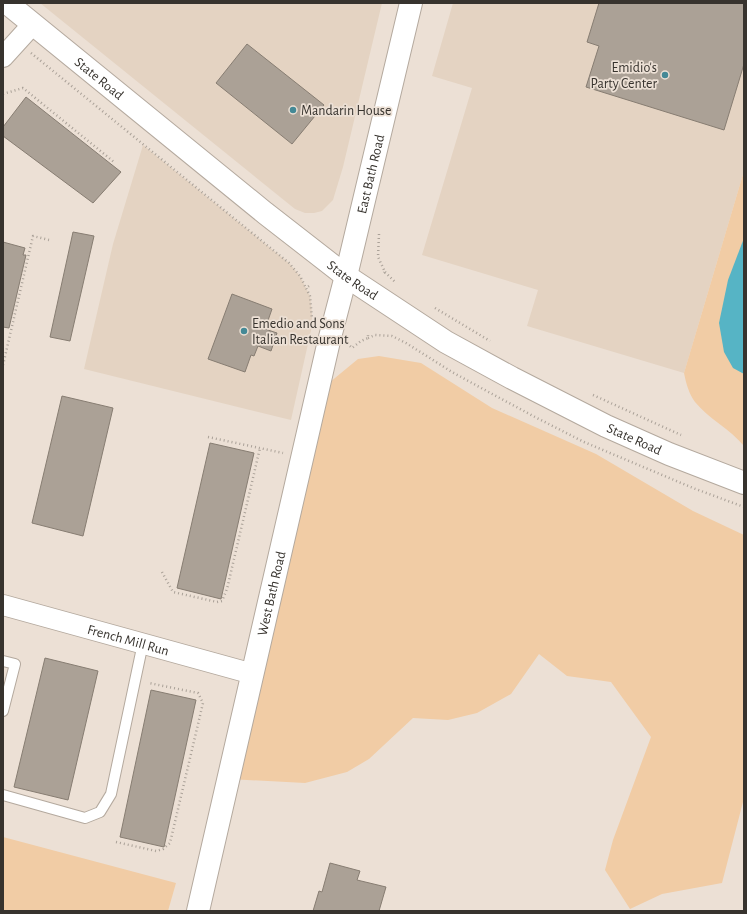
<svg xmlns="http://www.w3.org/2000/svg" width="747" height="914" viewBox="0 0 747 914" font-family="'Alegreya Sans',sans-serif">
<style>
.built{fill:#e4d3c2}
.green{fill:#f1cca5}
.water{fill:#56b4c5}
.building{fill:#aba196;stroke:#877d72}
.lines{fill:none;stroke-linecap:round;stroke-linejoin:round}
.service-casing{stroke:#b4a99e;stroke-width:12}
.minor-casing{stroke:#b4a99e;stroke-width:22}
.tertiary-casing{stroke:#b4a99e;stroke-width:24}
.primary-casing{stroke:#b4a99e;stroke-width:24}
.path{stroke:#aaa198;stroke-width:2.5;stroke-dasharray:1 3;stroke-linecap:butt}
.service{stroke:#fff;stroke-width:10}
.minor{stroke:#fff;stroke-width:20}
.tertiary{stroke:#fff;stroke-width:22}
.primary{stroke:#fff;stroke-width:22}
.poi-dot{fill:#448996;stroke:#ece0d5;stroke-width:1.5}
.labels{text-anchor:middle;stroke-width:3.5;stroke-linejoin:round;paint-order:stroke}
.poi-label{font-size:14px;fill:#37332e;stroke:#ece0d5;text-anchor:start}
.street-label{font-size:14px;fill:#37332e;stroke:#ece0d5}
</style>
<rect width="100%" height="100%" fill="#ece0d5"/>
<g class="built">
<path d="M 40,3 L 382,3 L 343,167 L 333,200 L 322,211 L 314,213 L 305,213 L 295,209 Z"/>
<path d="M 453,3 L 744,3 L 744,171 L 684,373 L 527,326 L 538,290 L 422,255 L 472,88 L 432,76 Z"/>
<path d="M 143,145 L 289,263 L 300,276 L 310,296 L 312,313 L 312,326 L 291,420 L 84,369 L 113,244 Z"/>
</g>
<g class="green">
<path d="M 744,171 L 744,446 C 730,429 709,419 695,402 C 689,394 686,383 684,373 Z"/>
<path d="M 379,356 L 421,363 L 492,408 L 596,454 L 693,511 L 744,535 L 744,798 L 722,883 L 662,894 L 630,909 L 605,870 L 613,840 L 651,737 L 611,682 L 567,676 L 539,654 L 511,694 L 477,713 L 448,720 L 413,718 L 369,759 L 347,772 L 305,783 L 229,779 L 318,392 L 358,359 Z"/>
<path d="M 3,837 L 176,883 L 168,911 L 3,911 Z"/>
</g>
<path class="water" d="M 744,238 L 744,374 L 733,368 L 724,352 L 719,323 L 728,280 Z"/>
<g class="building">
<path d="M 599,3 L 744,3 L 744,64 L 724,130 L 586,87 L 599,46 L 587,42 Z"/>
<path d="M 247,44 L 324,105 L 292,144 L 216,83 Z"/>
<path d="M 26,97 L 121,172 L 93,203 L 3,136 L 3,127 Z"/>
<path d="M 73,232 L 94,236 L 70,341 L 50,337 Z"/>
<path d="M 3,242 L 25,248 L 23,255 L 26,255 L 9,328 L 3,327 Z"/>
<path d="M 232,294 L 272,309 L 265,329 L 277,333 L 271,351 L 258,346 L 254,356 L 251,355 L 245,372 L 208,359 Z"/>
<path d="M 62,396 L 113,408 L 83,536 L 32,523 Z"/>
<path d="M 210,443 L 254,453 L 221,599 L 177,588 Z"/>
<path d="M 45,658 L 98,671 L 68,800 L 14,787 Z"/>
<path d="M 151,690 L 196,700 L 164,847 L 120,837 Z"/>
<path d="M 330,863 L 360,871 L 357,880 L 386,887 L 379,911 L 313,911 L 319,891 L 322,892 Z"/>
</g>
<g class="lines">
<defs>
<g id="service">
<path d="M 3,661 L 15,664 L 3,711"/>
<path d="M 3,795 L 85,818 L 100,812 L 111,794 L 143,643"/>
</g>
<g id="minor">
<path d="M 3,57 L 33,24"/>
<path id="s1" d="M 3,605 L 253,674"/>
</g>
<g id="tertiary">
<path id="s2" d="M 198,911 L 329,341 L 346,276 L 411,3"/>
</g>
<g id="primary">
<path id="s3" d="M 7,3 L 265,213 L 346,276 L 446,342 L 512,378 L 606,426 L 669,454 L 744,483"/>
</g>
</defs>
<use href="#service" class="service-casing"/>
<use href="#minor" class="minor-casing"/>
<use href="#tertiary" class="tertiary-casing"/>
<use href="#primary" class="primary-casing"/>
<g class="path">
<path d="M 31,53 L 289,263 L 300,276 L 306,288"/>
<path d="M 3,94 L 23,88 L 114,162"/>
<path d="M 379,234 L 378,257 L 385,272 L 384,273"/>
<path d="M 385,272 L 396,283"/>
<path d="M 309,286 L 306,288 L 310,296 L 312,319"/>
<path d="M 435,308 L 490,341"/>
<path d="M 368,338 L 375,335 L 392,336 L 406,343 L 452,372 L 483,389 L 535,417 L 584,442 L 693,488 L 744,507"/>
<path d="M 350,346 L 352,348 L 361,341 L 368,338 L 368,335"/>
<path d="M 3,365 L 33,236 L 49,240"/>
<path d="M 593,395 L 681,435"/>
<path d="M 208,437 L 283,453"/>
<path d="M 162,572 L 173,592 L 217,602 L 222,601 L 227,589 L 260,448"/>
<path d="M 116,842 L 156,851 L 163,849 L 170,843 L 203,703 L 198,693 L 149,683"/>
</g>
<use href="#service" class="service"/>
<use href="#minor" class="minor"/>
<use href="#tertiary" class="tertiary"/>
<use href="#primary" class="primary"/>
</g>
<g class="poi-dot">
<circle cx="665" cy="75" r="4"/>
<circle cx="293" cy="110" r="4"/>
<circle cx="244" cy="331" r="4"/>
</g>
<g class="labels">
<g class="poi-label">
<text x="657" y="72" text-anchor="end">Emidio's<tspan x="657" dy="16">Party Center</tspan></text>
<text x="301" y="115">Mandarin House</text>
<text x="252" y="328">Emedio and Sons<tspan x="252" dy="16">Italian Restaurant</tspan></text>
</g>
<g class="street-label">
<text dy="5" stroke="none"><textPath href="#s3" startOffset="119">State Road</textPath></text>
<text dy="5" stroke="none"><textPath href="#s2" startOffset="757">East Bath Road</textPath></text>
<text dy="5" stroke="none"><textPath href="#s3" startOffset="443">State Road</textPath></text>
<text dy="5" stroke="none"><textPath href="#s3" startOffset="767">State Road</textPath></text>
<text dy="5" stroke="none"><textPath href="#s2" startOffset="326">West Bath Road</textPath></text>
<text dy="5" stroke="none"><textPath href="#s1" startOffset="130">French Mill Run</textPath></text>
</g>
</g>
<rect width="747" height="914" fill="none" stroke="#37332e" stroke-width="8"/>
</svg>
